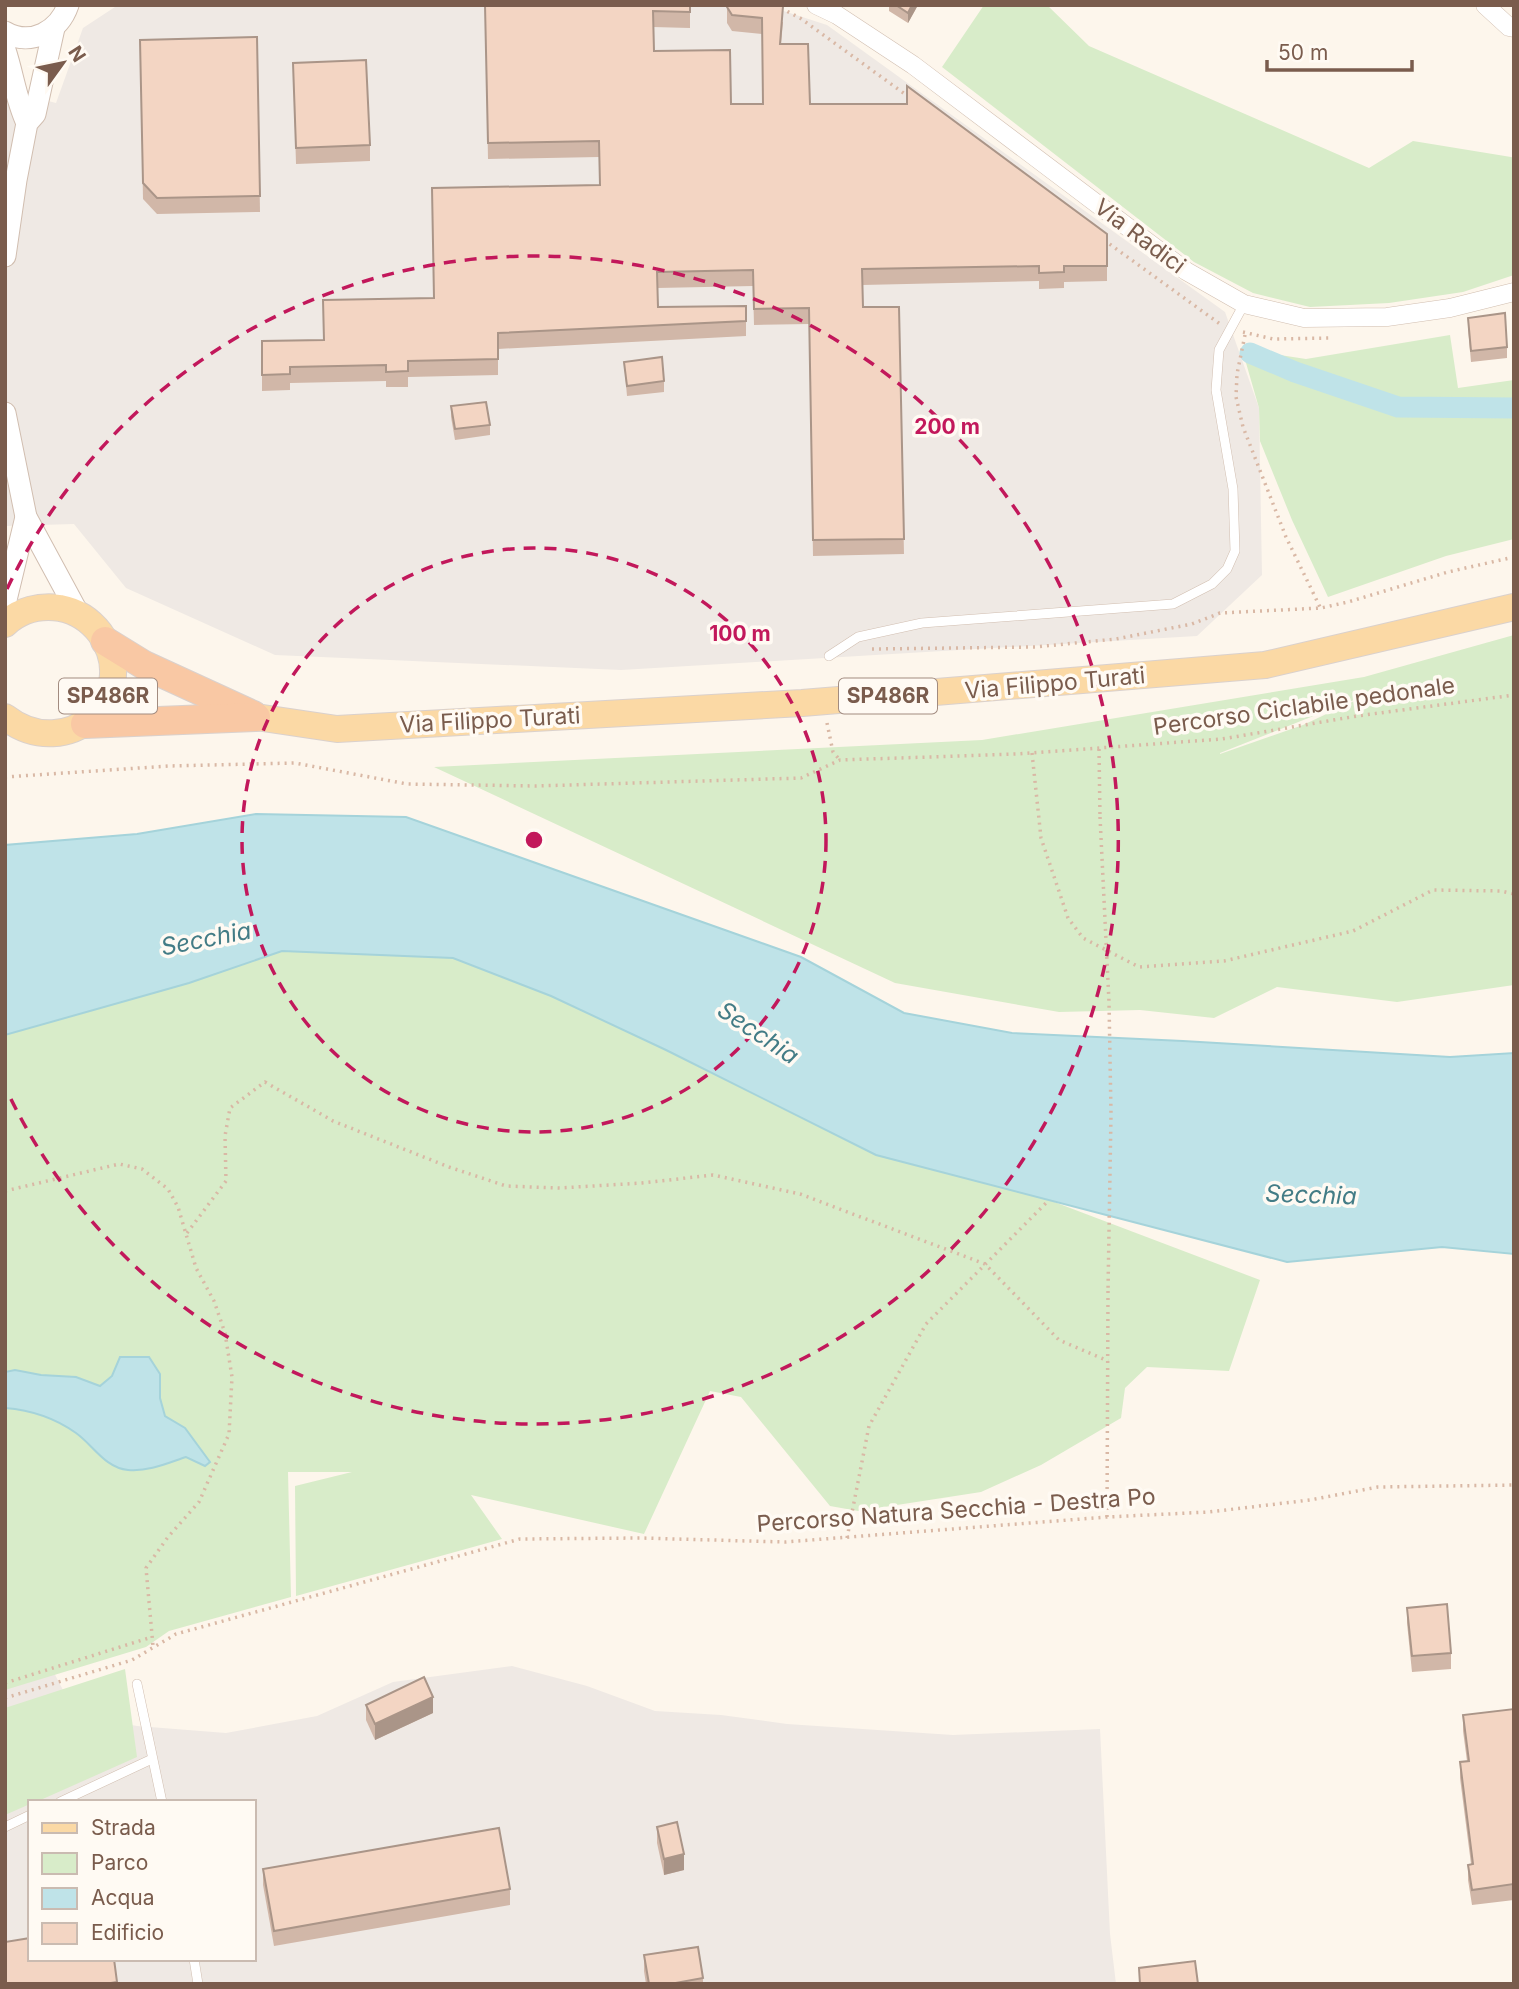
<svg xmlns="http://www.w3.org/2000/svg" width="1519" height="1989" viewBox="0 0 1519 1989" font-family="Inter,sans-serif">
<style>
.industrial{fill:#efe9e4;fill-rule:evenodd}
.green{fill:#d8ecc9;fill-rule:evenodd}
.water{fill:#bfe3e8;stroke:#a5d3da;stroke-width:2}
.lines{fill:none;stroke-linecap:round;stroke-linejoin:round}
.canal{stroke:#bfe3e8;stroke-width:21}
.service-casing{stroke:#d1beb0;stroke-width:10}
.minor-casing{stroke:#d1beb0;stroke-width:19}
.tertiary-casing{stroke:#d1beb0;stroke-width:23}
.primary-casing{stroke:#dad1cd;stroke-width:28}
.trunk-casing{stroke:#dad1cd;stroke-width:30}
.path{stroke:#d9b8a5;stroke-width:3.5;stroke-dasharray:2 5;stroke-linecap:butt}
.service{stroke:#fff;stroke-width:9}
.minor{stroke:#fff;stroke-width:18}
.tertiary{stroke:#fff;stroke-width:21}
.primary{stroke:#fbd9a5;stroke-width:26}
.trunk{stroke:#f9c8a4;stroke-width:28}
.path-bridge{stroke:#d9b8a5;stroke-width:3.5;stroke-dasharray:2 5;stroke-linecap:butt}
.wall{fill:#d1b7a8}
.shaded-wall{fill:#aa9588}
.building{fill:#f3d5c3;stroke:#aa9588;stroke-width:2}
.ring{fill:none;stroke:#c2185b;stroke-width:3.5;stroke-dasharray:12 9}
.labels{text-anchor:middle;stroke-width:7;stroke-linejoin:round;paint-order:stroke}
.shield{fill:#fffaf3;stroke:#a28b7f;stroke-width:2}
.shield-label{font-size:21px;font-weight:bold;fill:#7a5c4d}
.street-label{font-size:23px;fill:#7a5c4d;stroke:#fffaf3}
.water-label{font-size:24px;font-style:italic;fill:#437c86;stroke:#fffaf3}
.centre{fill:#c2185b;stroke:#fffaf3;stroke-width:3.5}
.ring-label{font-size:21px;text-anchor:middle;font-weight:bold;fill:#c2185b;stroke:#fffaf3;stroke-width:7;stroke-linejoin:round;paint-order:stroke}
</style>
<rect width="100%" height="100%" fill="#fdf6ec"/>
<g class="industrial">
<path d="M 118,5 L 765,5 L 827,25 L 1225,312 L 1259,408 L 1262,575 L 1197,636 L 621,670 L 275,655 L 126,588 L 74,524 L 5,526 L 5,90 L 56,103 L 83,28 Z"/>
<path d="M 512,1666 L 587,1686 L 655,1711 L 721,1715 L 787,1724 L 953,1735 L 1100,1729 L 1110,1934 L 1116,1984 L 5,1984 L 5,1684 L 52,1669 L 76,1715 L 137,1726 L 226,1733 L 317,1716 L 393,1682 ZM 30,1802 L 254,1802 L 254,1959 L 30,1959 Z"/>
</g>
<g class="green">
<path d="M 984,5 L 1047,5 L 1089,46 L 1369,168 L 1413,141 L 1511,157 L 1514,158 L 1514,275 L 1463,292 L 1389,303 L 1310,307 L 1253,293 L 1194,262 L 942,67 Z"/>
<path d="M 1450,335 L 1458,388 L 1514,380 L 1514,539 L 1446,556 L 1328,597 L 1292,520 L 1260,441 L 1259,408 L 1242,349 L 1306,359 Z"/>
<path d="M 1514,635 L 1514,985 L 1397,1002 L 1277,987 L 1214,1018 L 1140,1010 L 1059,1012 L 895,983 L 434,767 L 982,740 L 1364,677 ZM 1369,694 L 1303,725 L 1220,754 L 1220,753 Z"/>
<path d="M 282,951 L 453,958 L 551,996 L 666,1050 L 876,1155 L 1049,1200 L 1260,1280 L 1229,1371 L 1147,1367 L 1125,1388 L 1121,1418 L 1041,1465 L 981,1492 L 858,1511 L 830,1506 L 741,1397 L 710,1391 L 644,1534 L 471,1495 L 502,1539 L 296,1596 L 295,1486 L 352,1472 L 288,1472 L 291,1597 L 169,1631 L 146,1647 L 5,1690 L 5,1035 L 189,983 Z"/>
<path d="M 125,1669 L 137,1757 L 36,1802 L 30,1802 L 30,1804 L 5,1815 L 5,1708 Z"/>
</g>
<g class="water">
<path d="M 256,814 L 406,817 L 801,957 L 904,1013 L 1012,1033 L 1183,1041 L 1450,1057 L 1514,1053 L 1514,1254 L 1442,1247 L 1287,1262 L 876,1155 L 666,1050 L 551,996 L 453,958 L 282,951 L 189,983 L 5,1035 L 5,845 L 137,834 Z"/>
<path d="M 120,1357 L 149,1357 L 160,1374 L 160,1398 L 165,1416 L 185,1428 L 210,1462 L 205,1466 L 186,1457 C 168,1463 148,1472 128,1470 C 105,1468 93,1445 76,1433 C 55,1418 30,1410 5,1408 L 5,1372 L 15,1370 L 41,1375 L 76,1377 L 100,1386 L 112,1376 Z"/>
</g>
<g class="lines">
<path class="canal" d="M 1250,353 L 1295,372 L 1398,407 L 1514,408"/>
<defs>
<g id="service">
<path d="M 829,656 L 858,637 L 922,623 L 1173,604 L 1212,584 L 1227,569 L 1235,551 L 1233,489 L 1216,390 L 1219,350 L 1244,304"/>
<path d="M 137,1684 L 162,1802"/>
<path d="M 60,1802 L 152,1759"/>
<path d="M 5,1827 L 30,1815"/>
<path d="M 194,1959 L 198,1984"/>
</g>
<g id="minor">
<path d="M 816,5 L 837,15 L 913,65 L 1186,271 L 1244,304 L 1304,318 L 1387,317 L 1450,308 L 1514,292"/>
<path d="M 1485,5 L 1509,27 L 1514,28"/>
</g>
<g id="tertiary">
<path d="M 5,32 C 31,47 59,31 68,5"/>
<path d="M 5,50 C 13,74 16,100 27,123"/>
<path d="M 5,256 L 16,180 L 27,123 L 35,114 L 54,28"/>
<path d="M 5,413 L 26,517 L 79,615"/>
<path d="M 5,604 L 26,517"/>
</g>
<g id="primary">
<path d="M 5,624 C 20,610 40,605 60,608 C 76,611 90,620 100,633 C 144,695 68,766 5,717"/>
<path d="M 256,717 L 337,729 L 802,703 L 1265,665 L 1514,607"/>
</g>
<g id="trunk">
<path d="M 105,641 L 144,665 L 253,715"/>
<path d="M 85,724 L 256,717"/>
</g>
</defs>
<use href="#service" class="service-casing"/>
<use href="#minor" class="minor-casing"/>
<use href="#tertiary" class="tertiary-casing"/>
<use href="#primary" class="primary-casing"/>
<use href="#trunk" class="trunk-casing"/>
<g class="path">
<path d="M 775,5 L 800,18 L 909,97"/>
<path d="M 1104,240 L 1220,324"/>
<path d="M 1243,332 L 1273,339 L 1332,338"/>
<path d="M 1245,335 L 1237,374 L 1236,397 L 1243,427 L 1286,537 L 1320,607"/>
<path d="M 872,649 L 1035,647 L 1116,639 L 1192,624 L 1220,613 L 1321,608 L 1348,602 L 1448,572 L 1514,557"/>
<path d="M 827,723 L 833,752 L 840,760"/>
<path d="M 1099,749 L 1100,817"/>
<path d="M 1032,753 L 1041,838 L 1068,918 L 1083,938 L 1139,967 L 1224,961 L 1353,931 L 1433,890 L 1501,891 L 1514,894"/>
<path d="M 5,777 L 169,766 L 295,763 L 407,784 L 536,786 L 801,778 L 840,760 L 1017,754 L 1222,739 L 1357,716 L 1514,695"/>
<path d="M 5,1191 L 119,1164 L 142,1169 L 168,1189 L 178,1207 L 196,1268 L 214,1301 L 225,1333 L 232,1377 L 229,1434 L 199,1502 L 168,1537 L 146,1568 L 153,1646"/>
<path d="M 187,1233 L 226,1181 L 225,1136 L 230,1108 L 265,1082 L 333,1121 L 449,1167 L 506,1186 L 560,1188 L 642,1183 L 713,1175 L 800,1194 L 985,1264 L 1059,1340 L 1108,1361"/>
<path d="M 1107,1517 L 1108,1291"/>
<path d="M 847,1538 L 869,1426 L 926,1324 L 1049,1200"/>
<path d="M 5,1683 L 152,1637"/>
<path d="M 5,1698 L 132,1660 L 176,1634 L 520,1539 L 640,1538 L 785,1542 L 1107,1517 L 1209,1512 L 1310,1500 L 1378,1487 L 1514,1485"/>
</g>
<use href="#service" class="service"/>
<use href="#minor" class="minor"/>
<use href="#tertiary" class="tertiary"/>
<use href="#primary" class="primary"/>
<use href="#trunk" class="trunk"/>
<path class="path-bridge" d="M 1100,817 L 1109,1002 L 1111,1114 L 1108,1291"/>
</g>
<g class="wall">
<path d="M 485,5 L 690,5 L 690,28 L 653,27 L 654,51 L 731,104 L 763,104 L 762,34 L 732,31 L 727,23 L 727,5 L 783,22 L 781,44 L 810,104 L 1107,234 L 1107,281 L 1064,282 L 1064,288 L 1039,289 L 1039,281 L 862,285 L 863,307 L 899,307 L 904,554 L 813,556 L 809,324 L 754,325 L 753,286 L 657,288 L 658,307 L 746,306 L 746,336 L 498,349 L 498,375 L 408,377 L 408,387 L 386,387 L 386,381 L 290,383 L 290,390 L 262,391 L 262,341 L 324,340 L 434,298 L 599,185 L 599,157 L 488,159 Z"/>
<path d="M 887,5 L 918,5 L 908,23 L 889,11 L 889,7 Z"/>
<path d="M 257,37 L 260,212 L 157,214 L 143,199 L 140,40 Z"/>
<path d="M 293,63 L 370,145 L 370,161 L 296,164 Z"/>
<path d="M 1468,318 L 1507,347 L 1507,358 L 1471,362 L 1468,328 Z"/>
<path d="M 624,362 L 664,381 L 664,392 L 627,396 Z"/>
<path d="M 451,406 L 490,425 L 490,435 L 455,440 L 451,417 Z"/>
<path d="M 1407,1608 L 1451,1653 L 1451,1669 L 1412,1672 L 1407,1623 Z"/>
<path d="M 366,1705 L 433,1713 L 375,1740 L 366,1720 Z"/>
<path d="M 1514,1709 L 1514,1900 L 1472,1905 L 1468,1880 L 1468,1865 L 1471,1864 L 1460,1778 L 1460,1762 L 1467,1761 L 1463,1731 L 1463,1715 Z"/>
<path d="M 657,1827 L 684,1870 L 664,1875 L 657,1843 Z"/>
<path d="M 263,1869 L 510,1889 L 510,1905 L 274,1946 L 263,1885 Z"/>
<path d="M 644,1955 L 703,1978 L 703,1984 L 646,1984 L 644,1971 Z"/>
</g>
<g class="shaded-wall">
<path d="M 912,5 L 918,5 L 908,23 L 908,13 Z"/>
<path d="M 433,1697 L 433,1713 L 375,1740 L 375,1724 Z"/>
<path d="M 684,1854 L 684,1870 L 664,1875 L 664,1859 Z"/>
</g>
<g class="building">
<path d="M 485,5 L 690,5 L 690,12 L 653,11 L 654,51 L 730,50 L 731,104 L 763,104 L 762,18 L 732,15 L 727,7 L 727,5 L 779,5 L 783,6 L 780,44 L 808,44 L 810,104 L 907,104 L 907,86 L 1107,234 L 1107,266 L 1064,266 L 1064,272 L 1039,273 L 1039,266 L 862,269 L 863,307 L 899,307 L 904,539 L 813,540 L 809,308 L 754,309 L 753,270 L 657,272 L 658,307 L 746,306 L 746,321 L 498,333 L 498,359 L 408,361 L 408,371 L 386,372 L 386,365 L 290,367 L 290,374 L 262,375 L 262,341 L 324,340 L 323,300 L 434,298 L 432,188 L 600,185 L 599,141 L 488,143 Z"/>
<path d="M 896,5 L 912,5 L 908,13 Z"/>
<path d="M 257,37 L 260,196 L 157,198 L 143,183 L 140,40 Z"/>
<path d="M 366,60 L 370,145 L 296,148 L 293,63 Z"/>
<path d="M 1505,313 L 1507,347 L 1471,351 L 1468,318 Z"/>
<path d="M 662,357 L 664,381 L 627,386 L 624,362 Z"/>
<path d="M 486,402 L 490,425 L 455,429 L 451,406 Z"/>
<path d="M 1447,1604 L 1451,1653 L 1412,1656 L 1407,1608 Z"/>
<path d="M 424,1677 L 433,1697 L 375,1724 L 366,1705 Z"/>
<path d="M 1514,1709 L 1514,1884 L 1472,1890 L 1468,1865 L 1473,1864 L 1460,1762 L 1469,1761 L 1463,1715 Z"/>
<path d="M 677,1822 L 684,1854 L 664,1859 L 657,1827 Z"/>
<path d="M 499,1828 L 510,1889 L 274,1931 L 263,1869 Z"/>
<path d="M 30,1938 L 30,1959 L 114,1959 L 117,1982 L 105,1984 L 5,1984 L 5,1942 Z"/>
<path d="M 698,1947 L 703,1978 L 670,1984 L 649,1984 L 644,1955 Z"/>
<path d="M 1195,1961 L 1198,1984 L 1140,1984 L 1139,1968 Z"/>
</g>
<g class="ring">
<circle cx="534" cy="840" r="292"/>
<path d="M7 589A584 584 0 1 1 7 1091"/>
</g>
<g class="labels">
<g class="shield">
<rect x="59" y="678.5" width="98" height="35" rx="5"/>
<rect x="839" y="678.5" width="98" height="35" rx="5"/>
</g>
<g class="shield-label">
<text x="108" y="703">SP486R</text>
<text x="888" y="703">SP486R</text>
</g>
<g class="street-label">
<text transform="translate(1140 236) rotate(37)" y="8">Via Radici</text>
<text transform="translate(1055 683) rotate(-5)" y="8">Via Filippo Turati</text>
<text transform="translate(1304 706) rotate(-8)" y="8">Percorso Ciclabile pedonale</text>
<text transform="translate(490 720) rotate(-3)" y="8">Via Filippo Turati</text>
<text transform="translate(956 1510) rotate(-4)" y="8">Percorso Natura Secchia - Destra Po</text>
</g>
<g class="water-label">
<text transform="translate(206 939) rotate(-11)" y="8">Secchia</text>
<text transform="translate(758 1033) rotate(34)" y="8">Secchia</text>
<text transform="translate(1311 1195) rotate(2)" y="8">Secchia</text>
</g>
</g>
<circle cx="534" cy="840" r="10" class="centre"/>
<g class="ring-label">
<text x="947" y="434">200 m</text>
<text x="740" y="641">100 m</text>
</g>
<rect width="1519" height="1989" fill="none" stroke="#7a5c4d" stroke-width="14"/>
<rect x="28" y="1800" width="228" height="161" fill="#fffaf3" stroke="#cabbb1" stroke-width="2"/>
<rect x="42" y="1823" width="35" height="10" fill="#fbd9a5" stroke="#cabbb1" stroke-width="2"/>
<text x="91" y="1835" font-size="21" fill="#7a5c4d">Strada</text>
<rect x="42" y="1853" width="35" height="21" fill="#d8ecc9" stroke="#cabbb1" stroke-width="2"/>
<text x="91" y="1870" font-size="21" fill="#7a5c4d">Parco</text>
<rect x="42" y="1888" width="35" height="21" fill="#bfe3e8" stroke="#cabbb1" stroke-width="2"/>
<text x="91" y="1905" font-size="21" fill="#7a5c4d">Acqua</text>
<rect x="42" y="1923" width="35" height="21" fill="#f3d5c3" stroke="#cabbb1" stroke-width="2"/>
<text x="91" y="1940" font-size="21" fill="#7a5c4d">Edificio</text>
<g transform="translate(63 63) rotate(57)" stroke="#fffaf3" stroke-width="5" paint-order="stroke">
<path d="M0-5L12 26L0 18L-12 26Z" fill="#7a5c4d"/>
<text y="-10" font-size="19" font-weight="bold" text-anchor="middle" fill="#7a5c4d">N</text>
</g>
<path d="M1267 60v10h145v-10" fill="none" stroke="#7a5c4d" stroke-width="3.5"/>
<text x="1278" y="60" font-size="21" fill="#7a5c4d" stroke="#fffaf3" stroke-width="5" paint-order="stroke">50 m</text>
</svg>
